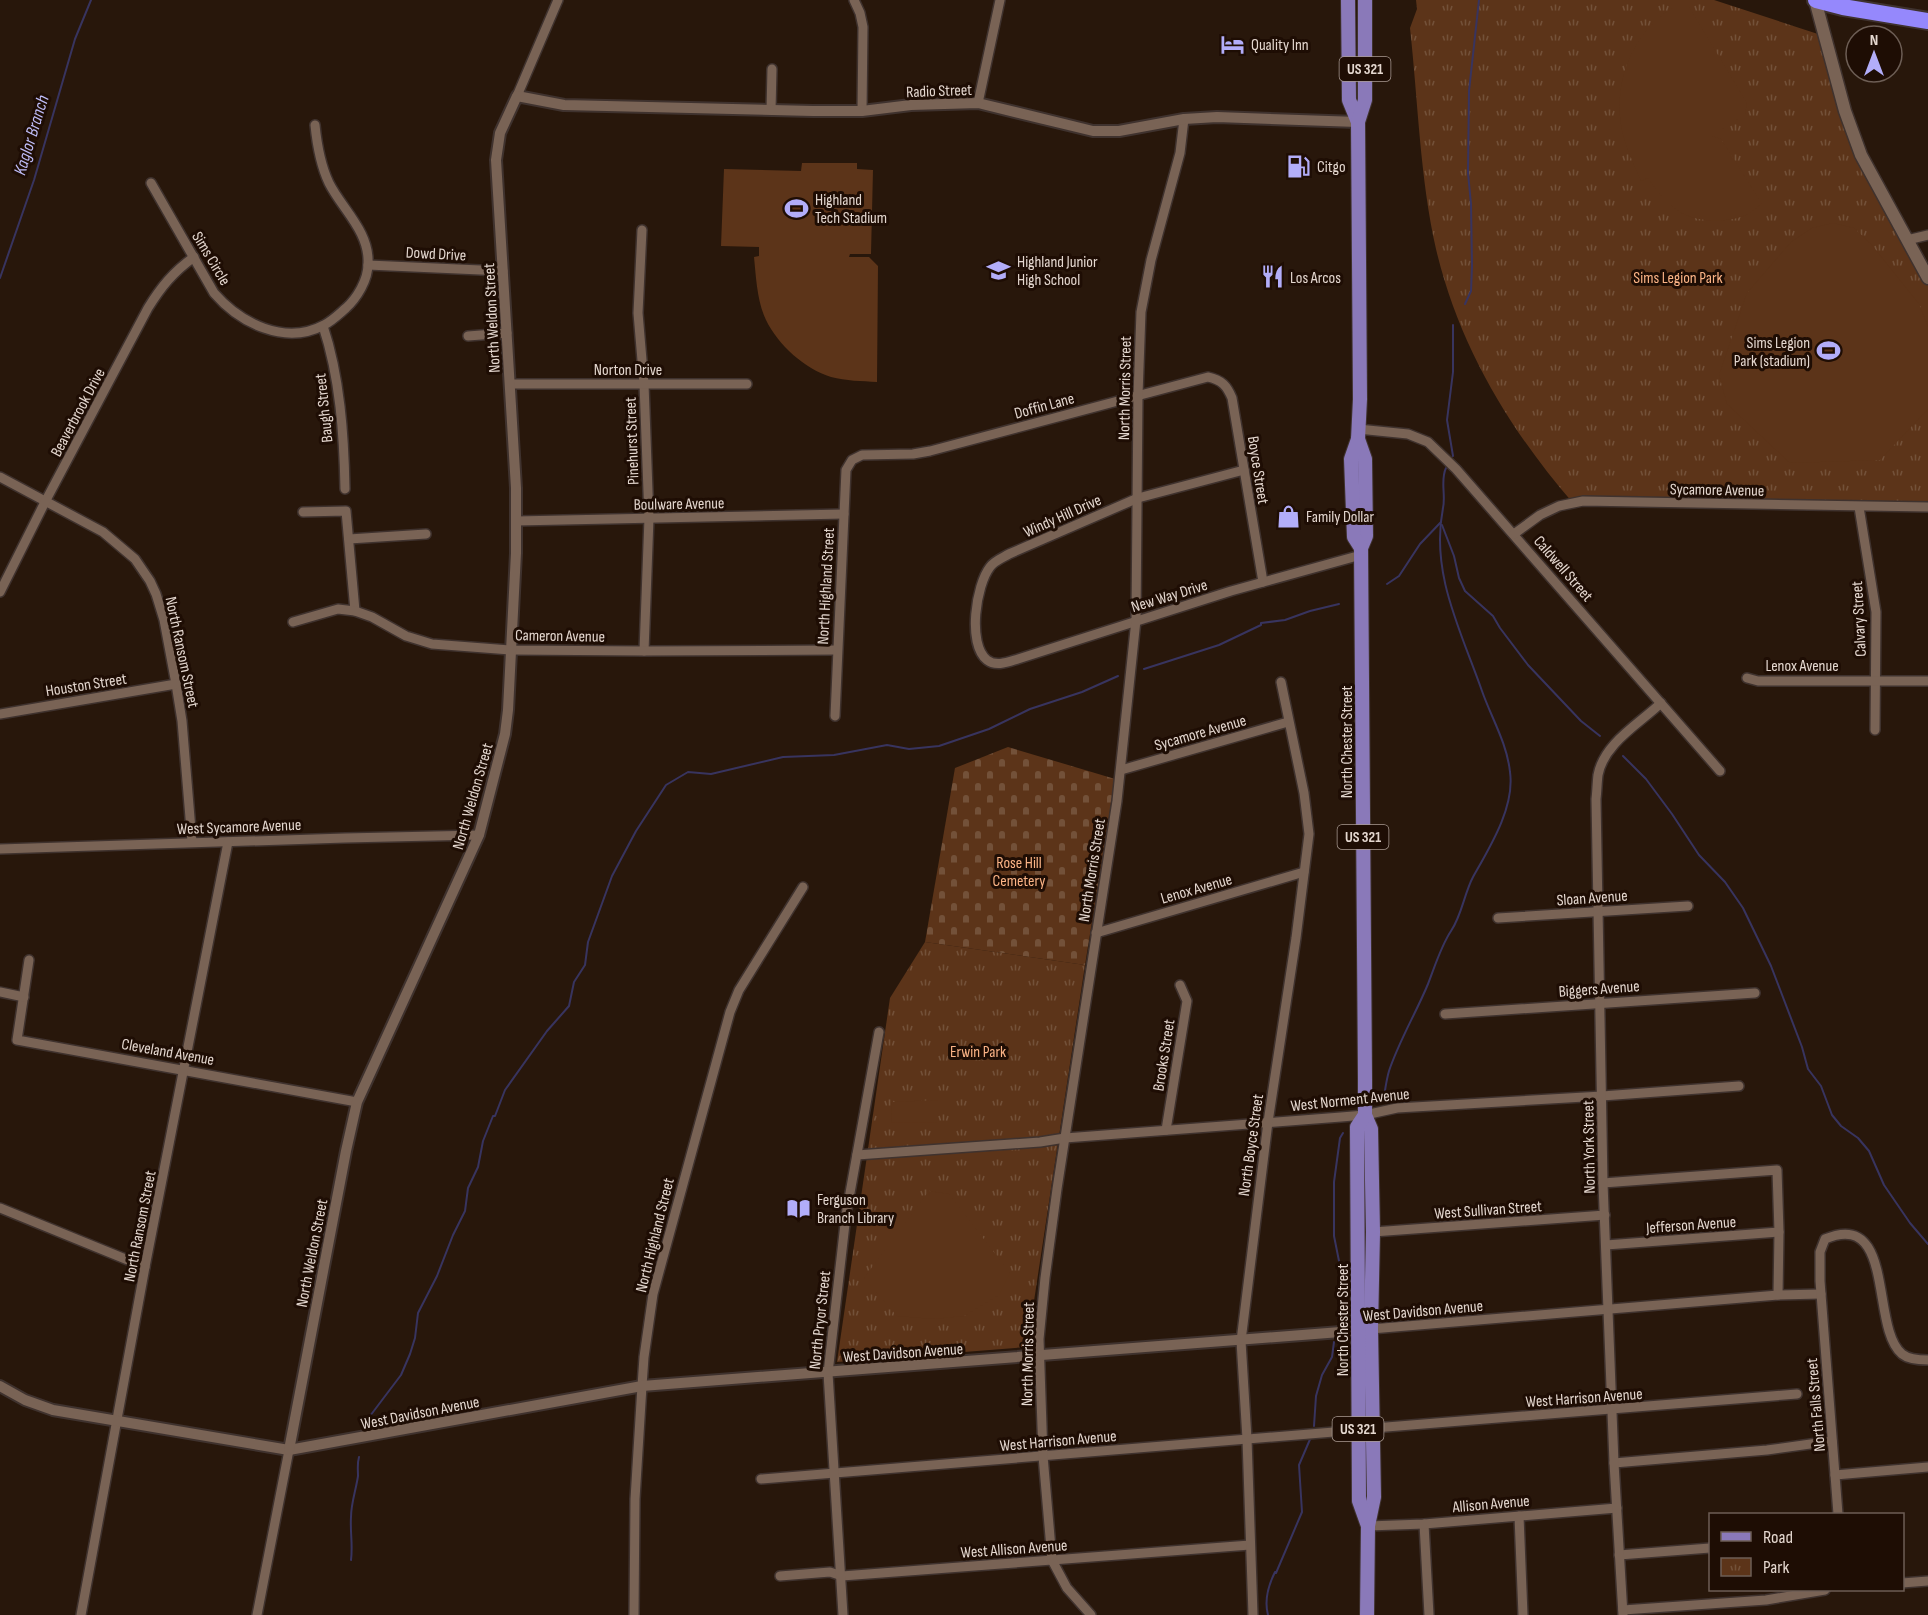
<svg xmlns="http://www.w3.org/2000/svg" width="1928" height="1615" viewBox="0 0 1928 1615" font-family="'Sofia Sans Condensed',sans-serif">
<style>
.cemetery{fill:url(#cemetery-stones)}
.park{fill:url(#park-tufts)}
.pitch{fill:#5c3419}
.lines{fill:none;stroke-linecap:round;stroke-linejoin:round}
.stream{stroke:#38345f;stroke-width:2}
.minor-casing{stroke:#3f322e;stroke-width:12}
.tertiary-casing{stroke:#3f322e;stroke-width:14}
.secondary-casing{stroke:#3f322e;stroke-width:15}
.primary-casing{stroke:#3f322e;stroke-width:16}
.motorway-casing{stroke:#3f322e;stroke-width:20}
.minor{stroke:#796355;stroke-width:9}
.tertiary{stroke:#796355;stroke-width:10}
.secondary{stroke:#796355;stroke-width:12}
.primary{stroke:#8a79b9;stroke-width:14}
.motorway{stroke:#9588fc;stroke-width:16}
.labels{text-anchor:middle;stroke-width:6;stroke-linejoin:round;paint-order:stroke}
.shield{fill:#1e0d04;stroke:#a99a92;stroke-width:1.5}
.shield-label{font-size:15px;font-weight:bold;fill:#e4d7cf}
.poi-label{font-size:16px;fill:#e4d7cf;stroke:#1e0d04;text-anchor:start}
.street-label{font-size:16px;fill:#e4d7cf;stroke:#1e0d04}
.park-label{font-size:16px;fill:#fcb486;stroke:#1e0d04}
.water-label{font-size:18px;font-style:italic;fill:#bfbdf8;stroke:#1e0d04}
</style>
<defs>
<pattern id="cemetery-stones" width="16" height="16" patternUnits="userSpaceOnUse" patternTransform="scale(1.5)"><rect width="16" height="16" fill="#5c3419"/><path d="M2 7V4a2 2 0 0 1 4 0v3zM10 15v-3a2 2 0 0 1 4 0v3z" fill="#735139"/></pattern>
<pattern id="park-tufts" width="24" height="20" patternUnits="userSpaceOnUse" patternTransform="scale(1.5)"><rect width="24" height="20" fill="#5c3419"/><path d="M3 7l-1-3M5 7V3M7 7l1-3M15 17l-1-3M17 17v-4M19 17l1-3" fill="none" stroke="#735139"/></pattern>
</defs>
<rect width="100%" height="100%" fill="#28170b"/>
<path class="cemetery" d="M 1008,747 L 1115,779 L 1085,965 L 925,942 L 955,768 Z"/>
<g class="park">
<path d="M 1416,0 L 1714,0 L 1824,36 L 1845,111 L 1928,278 L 1928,507 L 1573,503 C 1509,429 1459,346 1436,249 C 1420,178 1418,101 1410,28 L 1417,9 Z"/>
<path d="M 925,942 L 1085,965 L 1027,1347 L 837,1362 L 890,998 Z"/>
</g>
<g class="pitch">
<path d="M 1674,7 L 1689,7 L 1747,103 L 1745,114 L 1712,136 L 1721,139 L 1762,204 C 1758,206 1754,210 1750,213 C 1731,224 1694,223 1677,210 C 1665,201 1656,190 1648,178 L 1641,181 C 1635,167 1628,152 1624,138 C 1610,89 1630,33 1674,7 Z"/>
<path d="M 802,163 L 857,163 L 857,169 L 873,170 L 871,254 L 850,254 L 849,257 L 869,257 L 878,266 L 877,382 C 862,381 846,381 831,377 C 805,369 778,345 766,320 C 757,301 756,277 754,257 L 759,256 L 759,247 L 721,246 L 724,169 L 801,171 Z"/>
<path d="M 1833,223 L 1854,228 L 1871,244 L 1919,304 L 1928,327 L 1928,409 L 1880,460 L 1790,463 L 1727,404 L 1719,375 L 1747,293 L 1791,242 L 1812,228 Z"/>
<path d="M 938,1100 L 938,1122 L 892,1123 L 891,1102 Z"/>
<path d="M 929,1191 L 949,1194 L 1010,1273 L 999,1295 L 964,1316 L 933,1319 L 897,1316 L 864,1278 Z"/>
</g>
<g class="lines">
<g class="stream">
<path d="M 0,278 L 34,180 L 75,39 L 91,0"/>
<path d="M 1465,304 L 1471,291 L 1472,266 L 1471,204 L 1468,173 L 1469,91 L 1479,0"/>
<path d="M 1453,456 L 1447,420 L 1453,372 L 1453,325"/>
<path d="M 1442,525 L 1454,556 L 1459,578 L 1465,591 L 1493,616 L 1500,628 L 1528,665 L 1581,721 L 1600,736"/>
<path d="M 1387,584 L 1399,576 L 1420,544 L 1441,522"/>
<path d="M 1144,669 L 1219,645 L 1261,625 L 1261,623 L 1285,620 L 1310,611 L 1339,604"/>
<path d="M 1623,756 L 1646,779 L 1672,814 L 1699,855 L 1725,882 L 1743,908 L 1771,966 L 1802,1047 L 1808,1069 L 1821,1086 L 1832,1115 L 1841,1126 L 1858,1138 L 1869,1151 L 1884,1185 L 1910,1223 L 1928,1244"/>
<path d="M 1383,1102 C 1385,1092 1386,1081 1389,1071 C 1399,1041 1416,1013 1428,984 C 1435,966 1441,946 1451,931 C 1462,915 1464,894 1473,877 C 1490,847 1515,807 1510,772 C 1507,743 1491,717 1482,691 C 1461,631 1430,573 1443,508 C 1446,495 1440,480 1446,468"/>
<path d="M 1338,1318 L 1343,1281 L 1334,1236 L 1334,1182 L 1340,1138 L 1343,1133"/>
<path d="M 370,1416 L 401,1375 L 410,1354 L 415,1338 L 418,1313 L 437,1276 L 453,1235 L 465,1211 L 468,1188 L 478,1167 L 483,1141 L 493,1116 L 495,1116 L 505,1090 L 547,1031 L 569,1006 L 574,982 L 585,965 L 588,942 L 612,876 L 636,831 L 666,785 L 688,772 L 711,774 L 783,757 L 834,755 L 887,745 L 909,749 L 939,746 L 989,729 L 1030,709 L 1082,692 L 1118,676"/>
<path d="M 1314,1426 L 1316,1396 L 1322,1375 L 1332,1357 L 1334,1342"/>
<path d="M 351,1560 C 353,1545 350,1532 351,1517 C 351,1503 356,1490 358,1476 C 358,1469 357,1464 359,1457"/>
<path d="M 1268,1615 C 1264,1600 1268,1586 1275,1572 L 1276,1573 L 1302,1512 L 1299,1465 L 1311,1437"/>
</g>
<defs>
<g id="minor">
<path d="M 854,0 L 860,13 L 863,27 L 862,111"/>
<path d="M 517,96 L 558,0"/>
<path d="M 978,103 L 1000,0"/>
<path d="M 771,110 L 772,69"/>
<path d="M 151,183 L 214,293 C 240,323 285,346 324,325 C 332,321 339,314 346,308 C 357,298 368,280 368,264 C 370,232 342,209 329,183 C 320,164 317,145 315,125"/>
<path d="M 642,230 L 638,313 L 644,384 L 649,518 L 644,651"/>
<path d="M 1907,240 L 1928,235"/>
<path d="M 368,265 L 503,271"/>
<path d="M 323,326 C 340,377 344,435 345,489"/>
<path d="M 468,336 L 507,333"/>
<path d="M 510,384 L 747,384"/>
<path d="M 1358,429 L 1408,434 L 1428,442 L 1456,469 L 1720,771"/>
<path d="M 1244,470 L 1138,498 L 1009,554 C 1002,558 994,561 990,567 C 976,585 967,644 987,660 C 996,667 1008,662 1018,659 L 1231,591 L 1361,555"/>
<path d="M 0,477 L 103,532 L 135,559 L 150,581 L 156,594 L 164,620 L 176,684 L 182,721 L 192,842"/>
<path d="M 1859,507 L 1876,612 L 1875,730"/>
<path d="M 303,512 L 346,511 L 355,611"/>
<path d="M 516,521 L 844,514"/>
<path d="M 1514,534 L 1540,515 L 1559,506 L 1583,501 L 1928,507"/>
<path d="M 349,539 L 426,534"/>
<path d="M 0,592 L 45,502 L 148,308 C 161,287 173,272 194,257"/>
<path d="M 293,622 L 338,609 L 355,611 L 372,617 L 406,636 L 432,644 L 511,650 L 644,651 L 837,650"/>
<path d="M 1747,678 L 1758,681 L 1928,681"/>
<path d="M 0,714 L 176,684"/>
<path d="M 835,716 L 846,470 L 852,460 L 862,455 L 913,454 L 930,451 L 1208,377 C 1222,380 1227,386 1232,398 L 1263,582"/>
<path d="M 1121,770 L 1288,722"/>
<path d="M 0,849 L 345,838 L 479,835"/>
<path d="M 1498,918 L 1688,906"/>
<path d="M 1096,933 L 1304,872"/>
<path d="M 29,960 L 17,1040 L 357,1102"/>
<path d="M 0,992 L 24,997"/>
<path d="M 1445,1014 L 1755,993"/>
<path d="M 1166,1130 L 1187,1001 L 1180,985"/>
<path d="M 857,1155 L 1040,1142 L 1065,1138 L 1341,1117 L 1365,1115 L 1397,1108 L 1602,1096 L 1739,1086"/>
<path d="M 1603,1183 L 1777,1170 L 1779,1232 L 1778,1295"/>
<path d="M 0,1208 L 145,1267"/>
<path d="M 1373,1232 L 1605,1215"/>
<path d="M 1606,1245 L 1779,1232"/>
<path d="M 1371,1329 L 1778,1295 L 1821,1294"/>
<path d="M 1374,1428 L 1797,1394"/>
<path d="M 1614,1463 L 1767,1450 L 1832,1441"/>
<path d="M 1835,1475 L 1928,1467"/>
<path d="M 761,1479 L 1358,1430"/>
<path d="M 1838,1514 L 1820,1281 L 1820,1252 L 1825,1239 C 1896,1209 1870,1328 1902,1354 C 1908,1359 1920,1360 1928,1360"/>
<path d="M 1519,1516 L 1523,1615"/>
<path d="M 1424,1524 L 1429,1615"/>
<path d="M 1368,1526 L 1424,1524 L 1617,1508"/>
<path d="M 1619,1555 L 1710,1548"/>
<path d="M 780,1576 L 830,1572 L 842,1576 L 1250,1545"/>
<path d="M 1902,1583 L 1928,1581"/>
<path d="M 1623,1610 L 1766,1600 L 1825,1590"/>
<path d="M 81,1615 L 145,1267 L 228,842"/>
<path d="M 257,1615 L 289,1450"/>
<path d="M 634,1615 L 635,1499 L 642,1386 L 644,1357 L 653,1294 L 730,1012 L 739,990 L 803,887"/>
<path d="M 843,1615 L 828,1373 L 846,1215 L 879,1032"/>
<path d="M 1091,1615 L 1067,1588 L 1052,1560 L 1043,1456 L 1039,1339 L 1045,1278 L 1057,1189 L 1117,801 L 1136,620 L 1138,395 L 1141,312 L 1151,260 L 1180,153 L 1184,119"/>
<path d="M 1253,1615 L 1247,1439 L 1241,1341 L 1268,1122 L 1296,938 L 1309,834 L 1304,793 L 1281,682"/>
<path d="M 1623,1615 L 1614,1463 L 1603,1183 L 1596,799 C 1597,791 1597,783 1598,775 C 1604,743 1639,724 1661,703"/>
</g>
<g id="tertiary">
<path d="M 0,1386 L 25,1400 L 53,1410 L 289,1450 L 642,1386 L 1366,1330"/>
<path d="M 289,1450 L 346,1151 L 357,1102 L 479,835 L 505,734 L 508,710 L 516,553 L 516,488 L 496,160 L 500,133 L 517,96 L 564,105 L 813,111 L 862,111 L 911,105 L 978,103 L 1093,131 L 1119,131 L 1184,119 L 1217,117 L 1358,122"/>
</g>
<path id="secondary" d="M 1815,0 L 1845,111 L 1861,155 L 1928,278"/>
<g id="primary">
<path d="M 1348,0 L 1349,100 L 1358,122"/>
<path d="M 1358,439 L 1365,459 L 1366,536 L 1361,548 L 1365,1079 L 1365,1115 L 1371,1129 L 1373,1232 L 1371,1329 L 1374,1497 L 1368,1526 L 1367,1615"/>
<path d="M 1361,548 L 1354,537 L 1351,459 L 1358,439 L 1360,399 L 1358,122 L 1365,100 L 1365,0"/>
<path d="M 1365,1115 L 1357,1127 L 1359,1501 L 1368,1526"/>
</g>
<path id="motorway" d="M 1816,0 L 1843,7 L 1928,21"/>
</defs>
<use href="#minor" class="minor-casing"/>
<use href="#tertiary" class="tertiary-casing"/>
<use href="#secondary" class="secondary-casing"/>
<use href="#primary" class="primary-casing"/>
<use href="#motorway" class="motorway-casing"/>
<use href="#minor" class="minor"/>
<use href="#tertiary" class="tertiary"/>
<use href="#secondary" class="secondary"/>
<use href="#primary" class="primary"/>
<use href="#motorway" class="motorway"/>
</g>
<defs>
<symbol id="hotel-bare" viewBox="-9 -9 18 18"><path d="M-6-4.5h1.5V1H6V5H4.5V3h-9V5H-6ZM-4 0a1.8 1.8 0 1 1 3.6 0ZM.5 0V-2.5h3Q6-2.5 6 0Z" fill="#b2adf9" stroke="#1e0d04" stroke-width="2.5" paint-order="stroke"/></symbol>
<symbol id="fuel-bare" viewBox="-9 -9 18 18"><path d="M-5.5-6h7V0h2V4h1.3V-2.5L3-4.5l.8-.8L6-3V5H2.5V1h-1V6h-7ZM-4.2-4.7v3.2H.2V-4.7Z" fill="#b2adf9" stroke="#1e0d04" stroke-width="2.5" paint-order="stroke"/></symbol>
<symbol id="stadium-bare" viewBox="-9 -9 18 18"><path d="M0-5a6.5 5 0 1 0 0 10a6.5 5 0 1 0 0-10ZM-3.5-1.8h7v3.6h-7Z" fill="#b2adf9" stroke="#1e0d04" stroke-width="2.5" paint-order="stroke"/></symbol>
<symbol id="school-bare" viewBox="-9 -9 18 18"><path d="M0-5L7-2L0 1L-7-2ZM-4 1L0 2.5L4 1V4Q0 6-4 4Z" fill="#b2adf9" stroke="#1e0d04" stroke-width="2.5" paint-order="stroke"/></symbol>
<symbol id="restaurant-bare" viewBox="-9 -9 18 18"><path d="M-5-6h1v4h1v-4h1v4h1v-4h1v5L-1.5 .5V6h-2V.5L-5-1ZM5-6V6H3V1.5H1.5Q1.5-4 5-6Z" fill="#b2adf9" stroke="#1e0d04" stroke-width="2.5" paint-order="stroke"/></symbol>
<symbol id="shop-bare" viewBox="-9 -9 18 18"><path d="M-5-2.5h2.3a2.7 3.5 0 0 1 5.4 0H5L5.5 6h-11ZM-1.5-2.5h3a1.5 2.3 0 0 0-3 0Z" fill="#b2adf9" stroke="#1e0d04" stroke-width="2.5" paint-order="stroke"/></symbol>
<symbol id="library-bare" viewBox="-9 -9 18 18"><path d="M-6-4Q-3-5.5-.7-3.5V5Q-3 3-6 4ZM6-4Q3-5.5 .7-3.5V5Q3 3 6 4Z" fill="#b2adf9" stroke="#1e0d04" stroke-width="2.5" paint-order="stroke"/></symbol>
</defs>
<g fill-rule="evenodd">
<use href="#hotel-bare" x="1216" y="28" width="33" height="33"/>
<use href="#fuel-bare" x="1282" y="150" width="33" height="33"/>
<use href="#stadium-bare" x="780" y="192" width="33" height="33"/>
<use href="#school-bare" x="982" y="254" width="33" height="33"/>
<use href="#restaurant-bare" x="1256" y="260" width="33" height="33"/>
<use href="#stadium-bare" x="1812" y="334" width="33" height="33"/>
<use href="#shop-bare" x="1272" y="500" width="33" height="33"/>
<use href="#library-bare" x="782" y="1192" width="33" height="33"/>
</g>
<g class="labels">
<g class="shield">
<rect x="1339.5" y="57" width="51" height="24" rx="4.5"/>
<rect x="1337.5" y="825" width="51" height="24" rx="4.5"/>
<rect x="1332.5" y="1417" width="51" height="24" rx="4.5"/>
</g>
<g class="shield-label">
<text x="1365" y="74">US 321</text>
<text x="1363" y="842">US 321</text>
<text x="1358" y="1434">US 321</text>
</g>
<g class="poi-label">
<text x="1251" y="50">Quality Inn</text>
<text x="1317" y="172">Citgo</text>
<text x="815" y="205">Highland<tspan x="815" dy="18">Tech Stadium</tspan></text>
<text x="1017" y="267">Highland Junior<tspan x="1017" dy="18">High School</tspan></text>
<text x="1290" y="283">Los Arcos</text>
<text x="1810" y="348" text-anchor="end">Sims Legion<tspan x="1810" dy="18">Park (stadium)</tspan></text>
<text x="1306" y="522">Family Dollar</text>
<text x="817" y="1205">Ferguson<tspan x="817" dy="18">Branch Library</tspan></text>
</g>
<g class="street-label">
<text transform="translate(939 90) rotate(-2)" y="6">Radio Street</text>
<text transform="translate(436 253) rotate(3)" y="6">Dowd Drive</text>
<text transform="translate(212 258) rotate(59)" y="6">Sims Circle</text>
<text transform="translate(491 318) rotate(-93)" y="6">North Weldon Street</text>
<text x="628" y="375">Norton Drive</text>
<text transform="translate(1124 388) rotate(-89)" y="6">North Morris Street</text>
<text transform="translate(1044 405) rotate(-15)" y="6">Doffin Lane</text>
<text transform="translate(323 408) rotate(-96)" y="6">Baugh Street</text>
<text transform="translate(77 412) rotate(-62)" y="6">Beaverbrook Drive</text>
<text transform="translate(631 441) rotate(-92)" y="6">Pinehurst Street</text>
<text transform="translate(1259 470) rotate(81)" y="6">Boyce Street</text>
<text transform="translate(1717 489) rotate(1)" y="6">Sycamore Avenue</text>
<text transform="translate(679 503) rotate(-1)" y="6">Boulware Avenue</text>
<text transform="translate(1062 515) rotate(-24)" y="6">Windy Hill Drive</text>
<text transform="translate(1564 568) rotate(49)" y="6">Caldwell Street</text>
<text transform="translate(825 586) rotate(-87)" y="6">North Highland Street</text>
<text transform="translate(1169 595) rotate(-17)" y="6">New Way Drive</text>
<text transform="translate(1858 619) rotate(-93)" y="6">Calvary Street</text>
<text transform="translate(560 635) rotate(1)" y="6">Cameron Avenue</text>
<text transform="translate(183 652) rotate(78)" y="6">North Ransom Street</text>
<text x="1802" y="671">Lenox Avenue</text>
<text transform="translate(86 684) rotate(-9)" y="6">Houston Street</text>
<text transform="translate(1200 732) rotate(-16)" y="6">Sycamore Avenue</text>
<text transform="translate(1346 742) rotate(-90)" y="6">North Chester Street</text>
<text transform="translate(472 796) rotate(-74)" y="6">North Weldon Street</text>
<text transform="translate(239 826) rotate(-2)" y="6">West Sycamore Avenue</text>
<text transform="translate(1091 870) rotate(-81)" y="6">North Morris Street</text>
<text transform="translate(1196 888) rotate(-16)" y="6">Lenox Avenue</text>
<text transform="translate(1592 897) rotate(-4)" y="6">Sloan Avenue</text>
<text transform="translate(1599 988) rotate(-4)" y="6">Biggers Avenue</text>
<text transform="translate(168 1051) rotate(10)" y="6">Cleveland Avenue</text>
<text transform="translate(1163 1055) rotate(-81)" y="6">Brooks Street</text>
<text transform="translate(1350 1099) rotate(-6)" y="6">West Norment Avenue</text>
<text transform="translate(1250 1145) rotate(-82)" y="6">North Boyce Street</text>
<text transform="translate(1588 1147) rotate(-91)" y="6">North York Street</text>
<text transform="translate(1488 1209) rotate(-4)" y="6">West Sullivan Street</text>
<text transform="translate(1691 1224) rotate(-4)" y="6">Jefferson Avenue</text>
<text transform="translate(139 1226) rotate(-79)" y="6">North Ransom Street</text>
<text transform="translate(654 1235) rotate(-76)" y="6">North Highland Street</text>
<text transform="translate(311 1253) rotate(-79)" y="6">North Weldon Street</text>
<text transform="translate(1423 1310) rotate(-5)" y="6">West Davidson Avenue</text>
<text transform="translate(819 1320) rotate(-84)" y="6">North Pryor Street</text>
<text transform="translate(1342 1320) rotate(-90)" y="6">North Chester Street</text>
<text transform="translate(903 1352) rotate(-4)" y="6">West Davidson Avenue</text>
<text transform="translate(1027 1354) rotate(-89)" y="6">North Morris Street</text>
<text transform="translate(1584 1397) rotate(-4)" y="6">West Harrison Avenue</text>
<text transform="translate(1815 1405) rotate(-95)" y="6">North Falls Street</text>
<text transform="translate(420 1412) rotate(-11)" y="6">West Davidson Avenue</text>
<text transform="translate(1058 1440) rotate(-5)" y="6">West Harrison Avenue</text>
<text transform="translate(1491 1503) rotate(-5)" y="6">Allison Avenue</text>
<text transform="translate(1014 1548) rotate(-4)" y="6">West Allison Avenue</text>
</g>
<g class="park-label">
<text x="1678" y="283">Sims Legion Park</text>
<text x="1019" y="868">Rose Hill<tspan x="1019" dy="18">Cemetery</tspan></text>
<text x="978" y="1057">Erwin Park</text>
</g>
<g class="water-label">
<text transform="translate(31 135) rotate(-73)" y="6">Kaglor Branch</text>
</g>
</g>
<rect x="1709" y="1513" width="195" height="78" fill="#1e0d04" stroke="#6d5e55" stroke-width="1.5"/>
<rect x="1721" y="1532" width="30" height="9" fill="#8a79b9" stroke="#6d5e55" stroke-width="1.5"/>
<text x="1763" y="1543" font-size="18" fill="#e4d7cf">Road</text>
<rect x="1721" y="1558" width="30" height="18" fill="url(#park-tufts)" stroke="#6d5e55" stroke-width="1.5"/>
<text x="1763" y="1573" font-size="18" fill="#e4d7cf">Park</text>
<g transform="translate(1874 54)"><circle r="28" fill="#1e0d04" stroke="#6d5e55" stroke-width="1.5"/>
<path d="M0-4.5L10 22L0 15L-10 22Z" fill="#b2adf9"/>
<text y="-9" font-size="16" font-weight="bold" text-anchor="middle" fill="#e4d7cf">N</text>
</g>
</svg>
